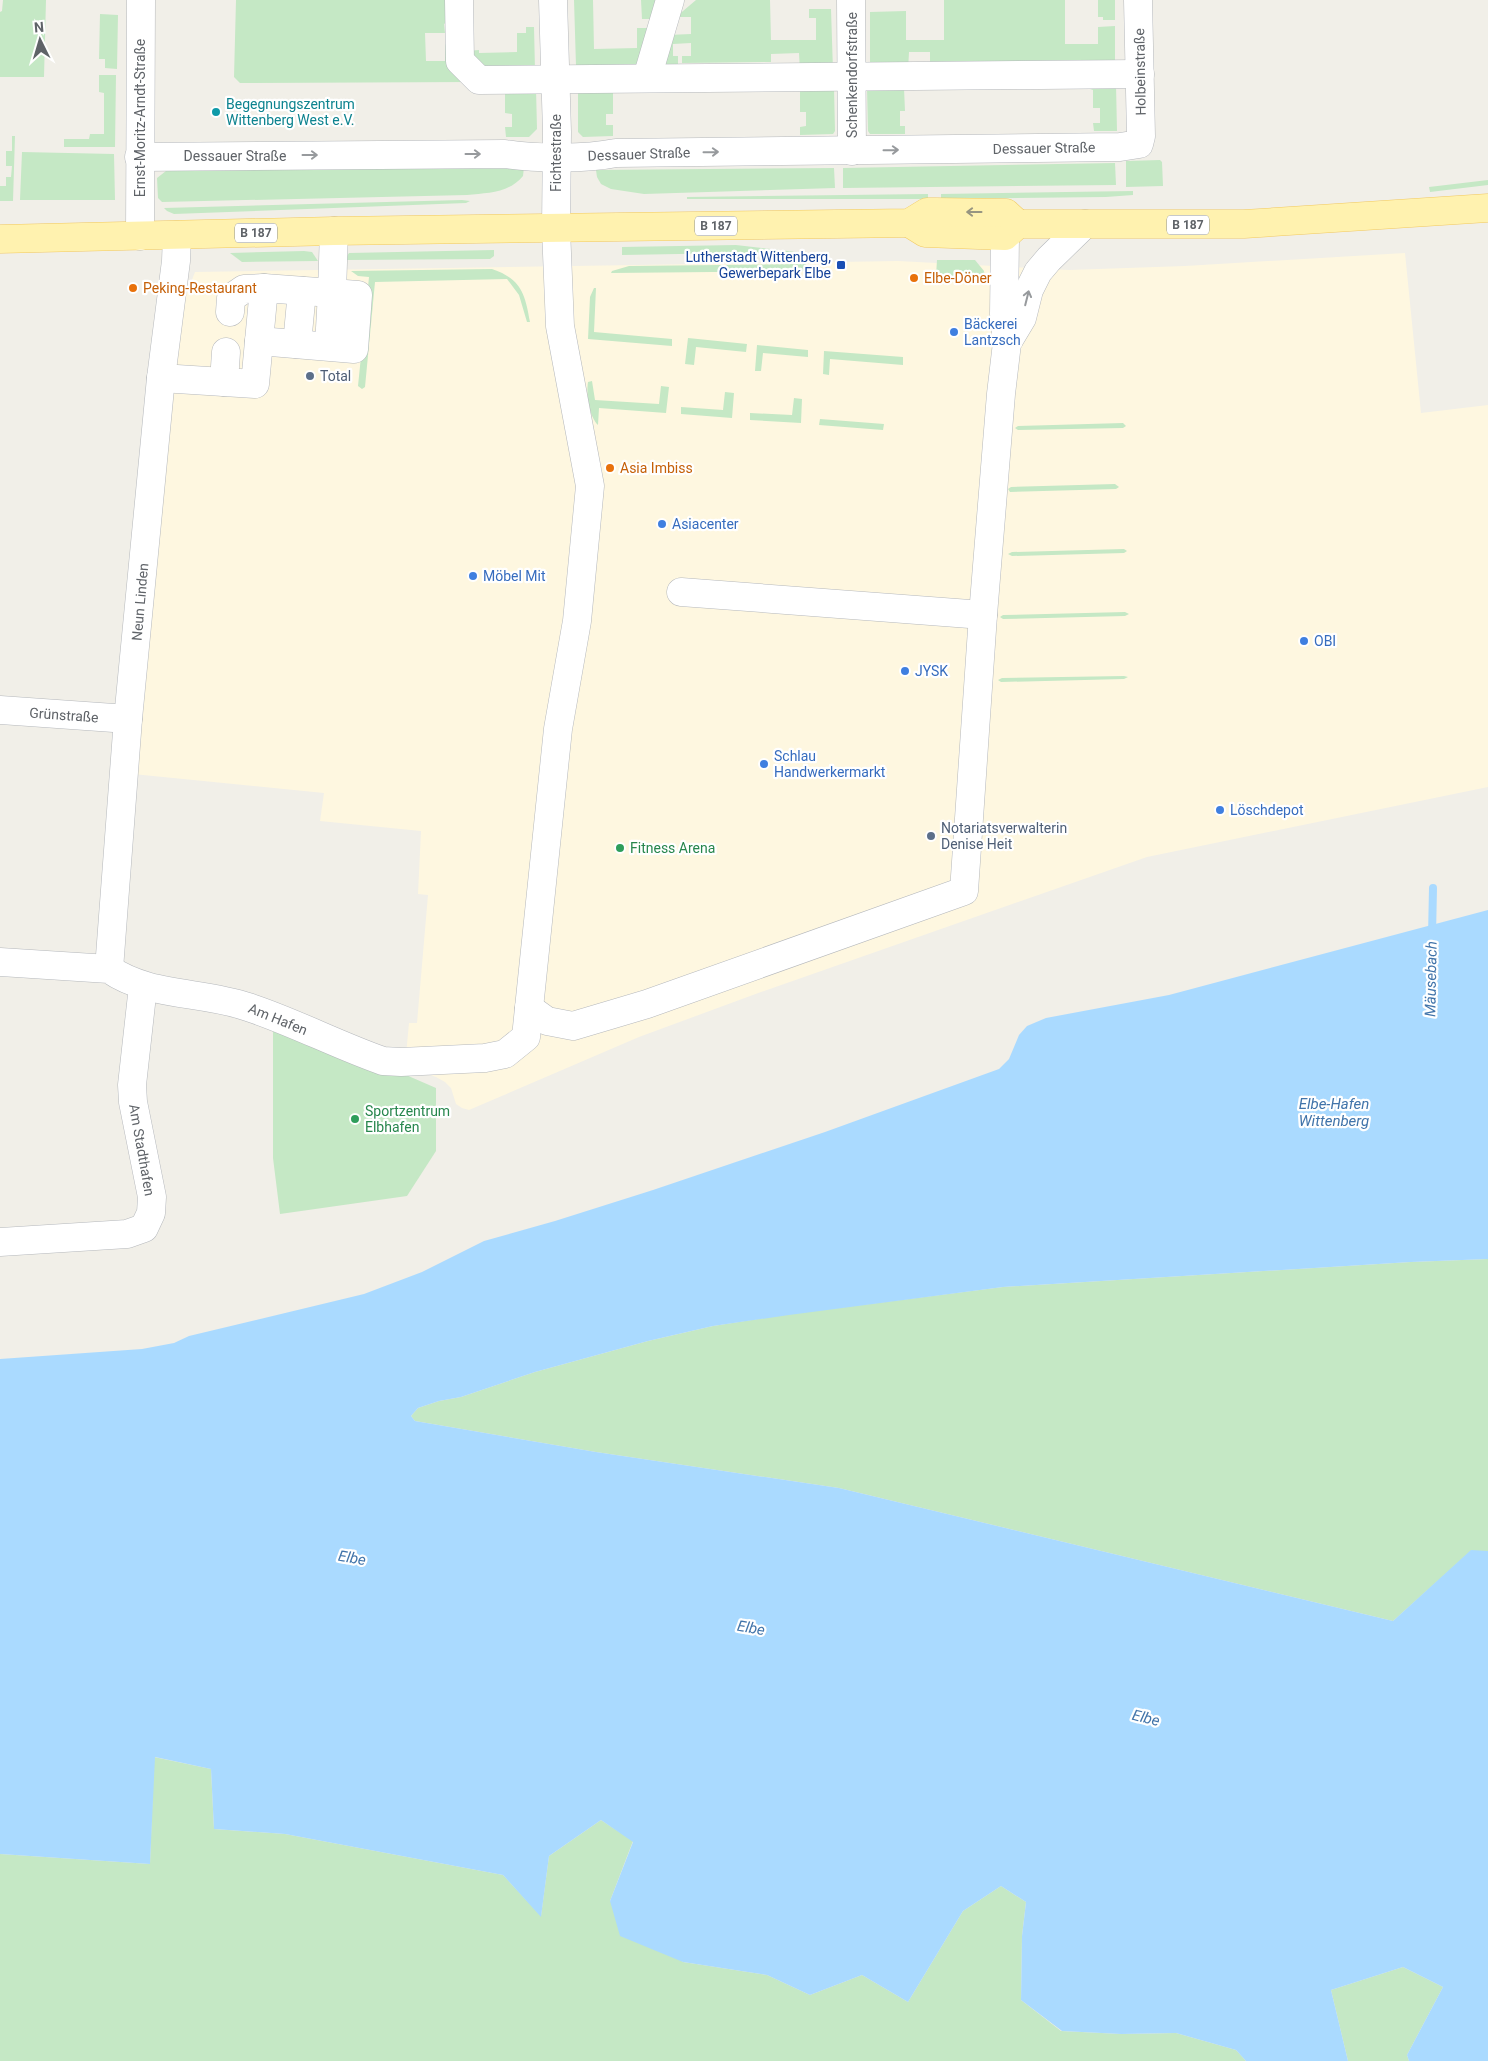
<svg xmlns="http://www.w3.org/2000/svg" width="1488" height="2061" viewBox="0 0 1488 2061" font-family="Roboto,sans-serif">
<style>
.commercial{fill:#fef7e0}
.green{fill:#c5e8c5}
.water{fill:#aadaff}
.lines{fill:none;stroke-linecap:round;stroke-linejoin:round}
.stream{stroke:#aadaff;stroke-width:8}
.minor-casing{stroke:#b5b8bc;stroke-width:29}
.major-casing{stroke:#f2c960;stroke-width:29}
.minor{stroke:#fff;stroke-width:28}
.major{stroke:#fff2af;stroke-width:28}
.oneway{stroke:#979a9d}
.oneway2{stroke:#979581}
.culture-dot{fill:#0f9aa8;stroke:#fff;stroke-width:2}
.transit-dot{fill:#1a4fb4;stroke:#fff;stroke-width:2}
.food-dot{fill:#e8710a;stroke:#fff;stroke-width:2}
.shop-dot{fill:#3f7fe0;stroke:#fff;stroke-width:2}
.service-dot{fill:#5c6f8a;stroke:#fff;stroke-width:2}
.leisure-dot{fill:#2e9e5b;stroke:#fff;stroke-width:2}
.labels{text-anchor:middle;stroke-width:4.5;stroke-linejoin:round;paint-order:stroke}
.shield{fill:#fff;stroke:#8f9295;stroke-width:1}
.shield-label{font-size:12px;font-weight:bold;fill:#5f6368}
.street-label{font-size:14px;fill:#5f6368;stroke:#fff}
.culture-label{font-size:14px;fill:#0d838f;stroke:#fff;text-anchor:start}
.transit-label{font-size:14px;fill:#164399;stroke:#fff;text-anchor:end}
.food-label{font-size:14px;fill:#c56008;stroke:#fff;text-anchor:start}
.shop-label{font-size:14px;fill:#366cbe;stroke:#fff;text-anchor:start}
.service-label{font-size:14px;fill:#4e5e75;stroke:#fff;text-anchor:start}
.leisure-label{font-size:14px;fill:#27864d;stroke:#fff;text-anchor:start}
.water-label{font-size:15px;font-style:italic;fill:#4174aa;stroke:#fff}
</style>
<rect width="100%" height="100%" fill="#f1efe8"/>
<path class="commercial" d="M 1405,253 L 1421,413 L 1488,405 L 1488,787 L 1147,857 L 761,992 L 639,1037 L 469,1110 L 462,1108 L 456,1104 L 451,1088 L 445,1082 L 436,1077 L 415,1069 L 406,1055 L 409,1023 L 417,1023 L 428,895 L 418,894 L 421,831 L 320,821 L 324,793 L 133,774 L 181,308 L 195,272 L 898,261 L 1069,270 L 1185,266 Z"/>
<g class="green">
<path d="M 3,0 L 46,0 L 44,77 L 0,77 L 0,12 L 2,11 Z"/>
<path d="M 236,0 L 453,0 L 454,17 L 444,24 L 445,33 L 425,33 L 426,61 L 445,61 L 445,44 L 453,50 L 472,82 L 240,83 L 234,77 Z"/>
<path d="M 574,0 L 593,0 L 594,49 L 637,48 L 637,28 L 654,28 L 644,64 L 576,66 Z"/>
<path d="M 641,0 L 662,0 L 657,19 L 642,19 Z"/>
<path d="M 696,0 L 770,0 L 771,40 L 816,40 L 816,18 L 809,18 L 809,9 L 831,9 L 833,71 L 800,72 L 799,53 L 771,54 L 771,62 L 682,63 L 682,56 L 691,56 L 691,43 L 673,44 L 673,56 L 678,56 L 678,64 L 659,64 L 668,35 L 691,34 L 691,17 L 676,17 Z"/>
<path d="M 944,0 L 1065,0 L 1065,44 L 1098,44 L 1098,27 L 1115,26 L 1115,68 L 930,71 L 930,52 L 909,52 L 908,71 L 870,72 L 870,12 L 906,11 L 906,40 L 944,40 Z"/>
<path d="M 1098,0 L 1115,0 L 1115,20 L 1103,20 L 1103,17 L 1098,17 Z"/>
<path d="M 100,14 L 118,15 L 117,69 L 105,68 L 105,59 L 99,59 Z"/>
<path d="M 526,27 L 534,27 L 535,70 L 480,72 L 466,51 L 479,50 L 479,53 L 517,52 L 517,33 L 526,33 Z"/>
<path d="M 99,75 L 116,75 L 115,147 L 64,147 L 64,139 L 89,139 L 90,134 L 104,134 L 104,93 L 99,92 Z"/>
<path d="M 1116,84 L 1117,131 L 1094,131 L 1093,123 L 1100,123 L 1100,108 L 1093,108 L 1093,90 L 1090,89 L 1090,85 Z"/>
<path d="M 536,88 L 537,129 L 529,137 L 506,137 L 505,127 L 512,127 L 512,114 L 505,113 L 505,89 Z"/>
<path d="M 800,88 L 834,88 L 835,131 L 833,134 L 800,135 L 800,127 L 806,126 L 806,112 L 800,112 Z"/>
<path d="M 867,88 L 904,88 L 905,111 L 900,111 L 900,126 L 905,126 L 905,134 L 870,134 L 868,131 Z"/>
<path d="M 578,91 L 613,91 L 613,114 L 606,114 L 606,125 L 613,125 L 613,136 L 583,137 L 578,132 Z"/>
<path d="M 12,136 L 15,136 L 13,201 L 0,201 L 0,186 L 6,186 L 6,177 L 11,177 L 12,166 L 6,166 L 6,151 L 12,151 Z"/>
<path d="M 22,152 L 114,154 L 115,200 L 20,200 Z"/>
<path d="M 1160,160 L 1162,162 L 1163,186 L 1126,187 L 1126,161 Z"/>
<path d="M 1115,163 L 1116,185 L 843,188 L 843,168 Z"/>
<path d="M 524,167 L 523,176 C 509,193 488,193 467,195 L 162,202 L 158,198 L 157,178 L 166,171 Z"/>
<path d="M 834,168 L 835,188 L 644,194 L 611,189 L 601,184 L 597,177 L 596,170 Z"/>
<path d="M 1488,180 L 1488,185 L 1430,192 L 1429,187 Z"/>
<path d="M 1133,191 L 1133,195 L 1106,197 L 941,199 L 941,194 Z"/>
<path d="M 928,194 L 928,199 L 687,199 L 687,197 Z"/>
<path d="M 462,200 L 470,201 L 466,203 L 174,214 L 167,211 L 164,208 Z"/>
<path d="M 736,245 L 796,252 L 622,255 L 622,247 Z"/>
<path d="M 494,250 L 494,256 L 490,259 L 347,260 L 347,256 L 349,253 Z"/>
<path d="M 304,251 L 312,252 L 318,261 L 242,262 L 230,253 Z"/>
<path d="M 937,260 L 975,260 L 984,271 L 985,278 L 936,276 Z"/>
<path d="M 806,264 L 806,271 L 611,273 L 612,271 L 629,266 Z"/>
<path d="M 492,269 C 521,279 525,293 530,322 L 527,322 L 519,295 L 507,279 L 375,282 L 365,387 L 362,389 L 358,386 L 369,277 L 358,276 L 351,271 Z"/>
<path d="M 594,288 L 596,288 L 594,332 L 672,339 L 672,346 L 588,339 L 590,297 Z"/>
<path d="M 688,338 L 747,344 L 746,352 L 696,347 L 694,365 L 685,364 Z"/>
<path d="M 757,345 L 808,350 L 808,357 L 763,353 L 761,371 L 755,371 Z"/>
<path d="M 824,351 L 903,357 L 903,365 L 830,359 L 829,375 L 823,374 Z"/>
<path d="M 592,381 L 595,400 L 659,404 L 661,386 L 669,387 L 666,413 L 599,408 L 598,425 C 589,416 586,394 588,382 Z"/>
<path d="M 725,392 L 734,393 L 732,418 L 681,414 L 681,407 L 723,410 Z"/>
<path d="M 794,398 L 802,399 L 801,423 L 750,420 L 750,413 L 792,415 Z"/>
<path d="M 820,419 L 884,424 L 883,430 L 819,425 Z"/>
<path d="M 1123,423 L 1126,426 L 1123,428 L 1018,430 L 1015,428 L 1018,426 Z"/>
<path d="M 1115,484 L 1119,487 L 1116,489 L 1010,492 L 1008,489 L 1011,487 Z"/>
<path d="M 1124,549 L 1127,551 L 1124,553 L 1012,556 L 1008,554 L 1012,552 Z"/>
<path d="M 1125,612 L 1129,614 L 1125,616 L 1003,619 L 1000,617 L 1003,615 Z"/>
<path d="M 1124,676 L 1128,677 L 1124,679 L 1001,682 L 998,680 L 1002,678 Z"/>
<path d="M 273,1024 L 383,1065 L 436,1088 L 436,1151 L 407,1196 L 280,1214 L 273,1158 Z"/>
<path d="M 1488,1259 L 1488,1551 L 1471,1551 L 1393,1621 L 839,1488 L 596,1452 L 415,1421 L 411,1416 L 418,1408 L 439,1401 L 461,1397 L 535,1372 L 648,1341 L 713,1326 L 790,1314 L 1003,1287 L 1411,1262 Z"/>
<path d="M 154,1757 L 211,1769 L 214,1829 L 285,1834 L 503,1875 L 541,1916 L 549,1856 L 601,1820 L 633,1841 L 610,1901 L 683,1962 L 767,1975 L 810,1995 L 862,1975 L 908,2002 L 963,1911 L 1001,1886 L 1026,1902 L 1022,1936 L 1021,2000 L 1061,2031 L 1121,2034 L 1176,2033 L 1236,2050 L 1246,2061 L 0,2061 L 0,1854 L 150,1864 Z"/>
<path d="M 1403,1967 L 1443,1987 L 1407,2055 L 1409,2061 L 1348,2061 L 1331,1990 Z"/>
</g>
<path class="water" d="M 1488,910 L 1488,1259 L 1411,1262 L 1003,1287 L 789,1315 L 713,1326 L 648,1341 L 535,1372 L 461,1397 L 439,1401 L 418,1408 L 411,1416 L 415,1421 L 596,1452 L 839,1488 L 1393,1621 L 1471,1550 L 1488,1551 L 1488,2061 L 1409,2061 L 1407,2055 L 1443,1987 L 1403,1967 L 1331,1990 L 1348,2061 L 1246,2061 L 1236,2050 L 1176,2033 L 1121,2034 L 1062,2031 L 1021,2000 L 1022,1936 L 1026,1902 L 1001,1886 L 963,1911 L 908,2002 L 862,1975 L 810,1995 L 767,1975 L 683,1962 L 620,1936 L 610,1901 L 633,1842 L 601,1820 L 549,1856 L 541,1917 L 503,1875 L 285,1834 L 214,1829 L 211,1769 L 155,1757 L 150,1864 L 0,1854 L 0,1359 L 142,1349 L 174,1343 L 189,1336 L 364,1294 L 422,1272 L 484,1241 L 555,1221 L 653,1190 L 825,1132 L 999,1069 L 1009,1059 L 1019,1035 L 1027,1026 L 1046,1018 L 1169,995 Z"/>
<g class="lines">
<path class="stream" d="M 1432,936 L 1433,888"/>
<defs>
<g id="minor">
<path d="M 459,0 L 460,61 L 479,80 L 1140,74"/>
<path d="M 851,0 L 852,151"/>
<path d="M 647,78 L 670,0"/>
<path d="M 139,157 L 505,154 C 536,159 586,159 616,153 L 1120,147 L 1139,144 L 1141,136 L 1138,0"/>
<path d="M 140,236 L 141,0"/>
<path d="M 230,312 L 231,298 L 244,289 L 264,288"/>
<path d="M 259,341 L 354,349 L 358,295 L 332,293 L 329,346"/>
<path d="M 1007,343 L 1022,318 L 1029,290 L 1038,272 L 1049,259 L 1085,224"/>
<path d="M 297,344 L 302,291"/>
<path d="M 161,378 L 255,384 L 264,288 L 332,293 L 334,231"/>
<path d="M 224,382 L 226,352"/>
<path d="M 681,592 L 983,615"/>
<path d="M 0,710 L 128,719"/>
<path d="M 0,962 L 109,969 C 149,997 202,991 248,1007 C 294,1022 337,1045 383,1061 L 401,1062 L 485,1058 L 505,1054 L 526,1037 L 558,729 L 577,621 L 590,486 L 560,326 L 556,229 L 557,132 L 553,0"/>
<path d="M 109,969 L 128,719 L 161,378 L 176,261 L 177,235"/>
<path d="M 529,1008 L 547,1021 L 573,1026 L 647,1004 L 964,891 L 983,615 L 1001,394 L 1007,343 L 1004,314 L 1005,236"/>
<path d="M 0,1242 L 127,1234 L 144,1228 L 151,1213 L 152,1197 L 133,1102 L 132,1085 L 143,986"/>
</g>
<g id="major">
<path d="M 909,223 L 925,233 L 1005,236 L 1018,224 L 1244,224 L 1488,208"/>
<path d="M 0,239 L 334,231 L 909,223 L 927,212 L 935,212 L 1006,213 L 1018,224"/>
</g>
</defs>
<use href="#minor" class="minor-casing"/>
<use href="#major" class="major-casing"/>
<use href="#minor" class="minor"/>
<use href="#major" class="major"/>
</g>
<defs><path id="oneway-shaft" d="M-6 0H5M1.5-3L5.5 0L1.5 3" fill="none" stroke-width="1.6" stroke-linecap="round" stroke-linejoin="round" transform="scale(1.25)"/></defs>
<g class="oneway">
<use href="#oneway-shaft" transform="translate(891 150) rotate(-1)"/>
<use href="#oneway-shaft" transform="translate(711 152) rotate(-1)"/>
<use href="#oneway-shaft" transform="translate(473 154)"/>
<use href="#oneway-shaft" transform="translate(310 155)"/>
<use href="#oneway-shaft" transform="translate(1027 298) rotate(-76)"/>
</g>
<use class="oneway2" href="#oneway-shaft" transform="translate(974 212) rotate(-180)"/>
<circle class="culture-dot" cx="216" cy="112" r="5"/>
<rect class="transit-dot" x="836" y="260" width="10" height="10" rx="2.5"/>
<g class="food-dot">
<circle cx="914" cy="278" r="5"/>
<circle cx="133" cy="288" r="5"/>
<circle cx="610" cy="468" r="5"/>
</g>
<g class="shop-dot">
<circle cx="954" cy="332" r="5"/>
<circle cx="662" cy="524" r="5"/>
<circle cx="473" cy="576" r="5"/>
<circle cx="1304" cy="641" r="5"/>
<circle cx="905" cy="671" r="5"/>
<circle cx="764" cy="764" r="5"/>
<circle cx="1220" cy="810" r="5"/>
</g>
<g class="service-dot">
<circle cx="310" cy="376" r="5"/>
<circle cx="931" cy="836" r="5"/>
</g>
<g class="leisure-dot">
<circle cx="620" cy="848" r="5"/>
<circle cx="355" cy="1119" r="5"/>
</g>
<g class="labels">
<g class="shield">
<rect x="1167" y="215.5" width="42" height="19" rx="4"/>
<rect x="695" y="216.5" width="42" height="19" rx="4"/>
<rect x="235" y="223.5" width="42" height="19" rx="4"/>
</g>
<g class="shield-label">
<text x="1188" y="229">B 187</text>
<text x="716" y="230">B 187</text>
<text x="256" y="237">B 187</text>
</g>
<g class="street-label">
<text transform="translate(1140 72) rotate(-91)" y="5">Holbeinstraße</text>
<text transform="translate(852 75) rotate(-90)" y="5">Schenkendorfstraße</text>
<text transform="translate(140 118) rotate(-90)" y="5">Ernst-Moritz-Arndt-Straße</text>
<text transform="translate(1044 148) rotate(-1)" y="5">Dessauer Straße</text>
<text transform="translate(556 153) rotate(-90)" y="5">Fichtestraße</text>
<text transform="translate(639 154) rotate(-2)" y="5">Dessauer Straße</text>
<text x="235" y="161">Dessauer Straße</text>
<text transform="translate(140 602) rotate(-85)" y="5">Neun Linden</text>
<text transform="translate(64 715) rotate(4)" y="5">Grünstraße</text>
<text transform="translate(278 1019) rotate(22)" y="5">Am Hafen</text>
<text transform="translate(142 1150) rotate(80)" y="5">Am Stadthafen</text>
</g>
<g class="culture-label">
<text x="226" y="109">Begegnungszentrum<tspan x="226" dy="16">Wittenberg West e.V.</tspan></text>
</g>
<g class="transit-label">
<text x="831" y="262">Lutherstadt Wittenberg,<tspan x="831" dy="16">Gewerbepark Elbe</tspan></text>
</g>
<g class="food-label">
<text x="924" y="283">Elbe-Döner</text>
<text x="143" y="293">Peking-Restaurant</text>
<text x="620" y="473">Asia Imbiss</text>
</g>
<g class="shop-label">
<text x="964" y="329">Bäckerei<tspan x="964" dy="16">Lantzsch</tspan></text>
<text x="672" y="529">Asiacenter</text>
<text x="483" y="581">Möbel Mit</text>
<text x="1314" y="646">OBI</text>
<text x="915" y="676">JYSK</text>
<text x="774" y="761">Schlau<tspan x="774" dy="16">Handwerkermarkt</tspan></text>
<text x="1230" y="815">Löschdepot</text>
</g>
<g class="service-label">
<text x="320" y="381">Total</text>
<text x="941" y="833">Notariatsverwalterin<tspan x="941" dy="16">Denise Heit</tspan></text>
</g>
<g class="leisure-label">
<text x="630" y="853">Fitness Arena</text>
<text x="365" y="1116">Sportzentrum<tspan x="365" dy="16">Elbhafen</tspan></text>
</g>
<g class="water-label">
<text transform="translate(1431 979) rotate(-89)" y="5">Mäusebach</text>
<text x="1334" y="1109">Elbe-Hafen<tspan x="1334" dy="17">Wittenberg</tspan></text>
<text transform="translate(352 1558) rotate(10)" y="5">Elbe</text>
<text transform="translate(751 1628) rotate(10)" y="5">Elbe</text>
<text transform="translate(1146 1718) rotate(14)" y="5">Elbe</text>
</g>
</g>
<g transform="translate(40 40) rotate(355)" stroke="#ffffff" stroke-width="4" paint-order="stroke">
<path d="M0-4L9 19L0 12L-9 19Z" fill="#5f6368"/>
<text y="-8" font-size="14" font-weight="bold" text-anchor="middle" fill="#5f6368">N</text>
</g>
</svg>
